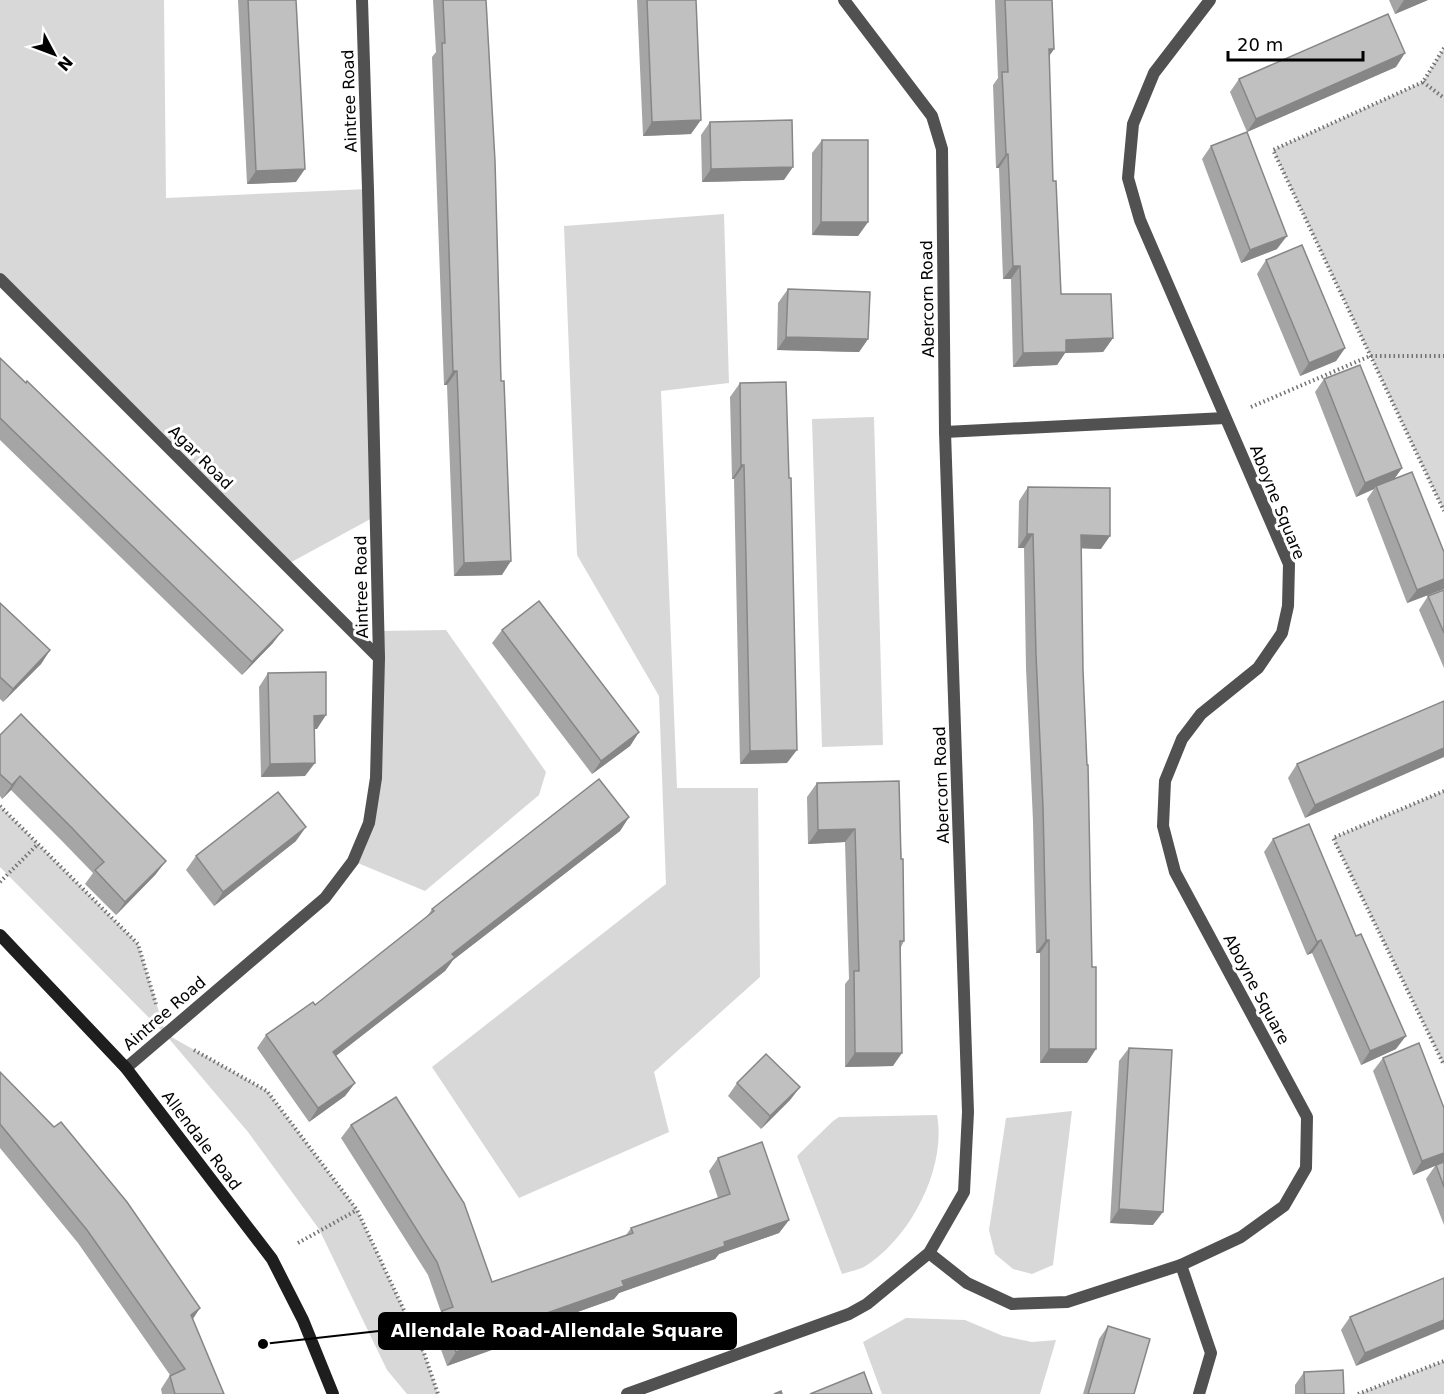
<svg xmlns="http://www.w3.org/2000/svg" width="1444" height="1394" viewBox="0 0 1444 1394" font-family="'DejaVu Sans',sans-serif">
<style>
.green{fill:#d8d8d8}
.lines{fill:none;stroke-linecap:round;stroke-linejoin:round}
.path{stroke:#737373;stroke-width:4;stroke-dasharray:1.5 3;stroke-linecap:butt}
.street{stroke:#515151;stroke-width:12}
.secondary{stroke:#1e1e1e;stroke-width:12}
.wall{fill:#a5a5a5}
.shaded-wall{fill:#868686}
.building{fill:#c0c0c0;stroke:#868686;stroke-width:1.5}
.labels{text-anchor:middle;stroke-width:6;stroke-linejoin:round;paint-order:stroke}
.street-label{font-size:16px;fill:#000;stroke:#fff}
.leader{fill:none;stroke:#000;stroke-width:2}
.callout-dot{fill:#000;stroke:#fff;stroke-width:2}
.callout{fill:#000;stroke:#000;stroke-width:2}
.callout-label{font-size:18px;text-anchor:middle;font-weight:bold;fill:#fff}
</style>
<rect width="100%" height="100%" fill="#fff"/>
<g class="green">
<path d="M 0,0 L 164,0 L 166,198 L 368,189 L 376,516 L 286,565 L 0,279 Z"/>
<path d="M 1444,48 L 1444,511 L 1273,150 L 1423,82 Z"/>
<path d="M 724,214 L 729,383 L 661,391 L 677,788 L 758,788 L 760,977 L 654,1072 L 669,1132 L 519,1198 L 432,1067 L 666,884 L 659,696 L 577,555 L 564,226 Z"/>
<path d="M 874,417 L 883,745 L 822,747 L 812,419 Z"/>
<path d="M 446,630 L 546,772 L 539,795 L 425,891 L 353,861 L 369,823 L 378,631 Z"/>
<path d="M 1444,791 L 1444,1065 L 1333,838 Z"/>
<path d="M 0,806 L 138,944 L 166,1034 L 267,1091 L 357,1210 L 424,1353 L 438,1394 L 407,1394 L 387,1370 L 319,1229 L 248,1132 L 165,1034 L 0,867 Z"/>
<path d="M 1072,1111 L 1053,1265 L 1032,1274 L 1013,1269 L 995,1254 L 989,1230 L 1006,1118 Z"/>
<path d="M 937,1115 C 947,1168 910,1239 864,1267 C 857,1270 849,1272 842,1274 L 797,1156 L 833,1121 L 839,1117 Z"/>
<path d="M 906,1318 L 965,1320 L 1003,1336 L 1032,1342 L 1056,1340 L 1040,1394 L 882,1394 L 863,1342 Z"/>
<path d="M 1444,1361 L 1444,1394 L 1358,1394 Z"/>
</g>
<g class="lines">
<g class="path">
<path d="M 1444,48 L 1423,82 L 1273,150 L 1444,511"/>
<path d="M 1423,82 L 1444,98"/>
<path d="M 1251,407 L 1370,356 L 1444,356"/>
<path d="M 1444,791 L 1333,838 L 1444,1065"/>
<path d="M 0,806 L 138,944 L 156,1004"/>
<path d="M 0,882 L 38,844"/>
<path d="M 194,1050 L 267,1091 L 357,1210 L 424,1353 L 438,1394"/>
<path d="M 298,1243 L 357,1210"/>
<path d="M 1358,1394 L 1444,1361"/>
</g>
<g class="street">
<path d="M 0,279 L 379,658"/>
<path d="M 945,432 L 1225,418"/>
<path d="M 126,1068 L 325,898 L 353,861 L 369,823 L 376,778 L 379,658 L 368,189 L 362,0"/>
<path d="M 929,1253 L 967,1283 L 1012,1304 L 1067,1302 L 1181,1265 L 1241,1237 L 1284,1206 L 1306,1168 L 1307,1117 L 1175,872 L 1163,826 L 1165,781 L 1182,739 L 1201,714 L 1258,668 L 1282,633 L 1288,606 L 1289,564 L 1140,220 L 1128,178 L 1133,124 L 1154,73 L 1210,0"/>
<path d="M 1181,1265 L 1211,1353 L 1199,1394"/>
<path d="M 627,1394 L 849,1314 L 867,1304 L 929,1253 L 964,1192 L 968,1112 L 945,432 L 942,149 L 932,116 L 844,0"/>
</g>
<path class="secondary" d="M 0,935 L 126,1068 L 272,1259 L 303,1320 L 333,1394"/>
</g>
<g class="wall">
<path d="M 238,0 L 296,0 L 296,182 L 247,184 Z"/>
<path d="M 433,0 L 486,0 L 502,575 L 454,576 L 447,385 L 444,385 L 432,57 L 436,52 Z"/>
<path d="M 637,0 L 696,0 L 691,134 L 643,136 Z"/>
<path d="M 995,0 L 1052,0 L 1054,49 L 1049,56 L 1053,181 L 1061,294 L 1113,338 L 1103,352 L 1065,353 L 1057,365 L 1013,367 L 1011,279 L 1003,279 L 999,168 L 996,168 L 993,85 L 998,78 Z"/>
<path d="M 1389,0 L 1428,0 L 1395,14 Z"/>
<path d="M 1396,67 L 1247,132 L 1277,249 L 1241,263 L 1202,159 L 1211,146 L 1247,132 L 1230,92 L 1239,79 Z"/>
<path d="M 710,122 L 784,180 L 702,182 L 701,135 Z"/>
<path d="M 822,140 L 868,222 L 858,236 L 812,235 L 812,153 Z"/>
<path d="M 1266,260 L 1345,348 L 1336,361 L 1300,376 L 1257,274 Z"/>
<path d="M 788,289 L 868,339 L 859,352 L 777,350 L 778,303 Z"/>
<path d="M 0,358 L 273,643 L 242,675 L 0,440 Z"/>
<path d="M 1324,379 L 1402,468 L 1394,479 L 1444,579 L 1444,589 L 1407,603 L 1367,499 L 1374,489 L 1356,497 L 1315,392 Z"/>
<path d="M 740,383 L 787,763 L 740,764 L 734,479 L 732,479 L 730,397 Z"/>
<path d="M 1028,487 L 1101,549 L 1081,548 L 1087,1063 L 1040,1063 L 1040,953 L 1036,953 L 1033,821 L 1026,668 L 1024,548 L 1018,548 L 1019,501 Z"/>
<path d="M 1444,590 L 1444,668 L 1419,610 L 1428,596 Z"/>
<path d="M 0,603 L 50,650 L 41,664 L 3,702 L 0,699 Z"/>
<path d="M 502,630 L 639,732 L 630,746 L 592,774 L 492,643 Z"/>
<path d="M 268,673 L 317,729 L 314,729 L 305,776 L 261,777 L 259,687 Z"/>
<path d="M 1444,701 L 1305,818 L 1288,778 L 1297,764 Z"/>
<path d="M 0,735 L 156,874 L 116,915 L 85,884 L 93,873 L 62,841 L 11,790 L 2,799 L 0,796 Z"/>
<path d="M 899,781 L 904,941 L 901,947 L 893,1066 L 845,1067 L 845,984 L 849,979 L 845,842 L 808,844 L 807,797 L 817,783 Z"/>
<path d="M 629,817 L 620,831 L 453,960 L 445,971 L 336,1056 L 355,1083 L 345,1096 L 309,1122 L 257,1048 L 266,1035 L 315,1005 L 426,918 L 432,909 Z"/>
<path d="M 1273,839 L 1396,1049 L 1361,1065 L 1312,953 L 1307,955 L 1264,852 Z"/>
<path d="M 296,841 L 214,906 L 186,870 L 196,856 Z"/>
<path d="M 1129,1048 L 1153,1225 L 1110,1223 L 1119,1061 Z"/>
<path d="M 1383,1058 L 1444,1108 L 1444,1225 L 1426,1179 L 1435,1166 L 1413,1175 L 1373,1071 Z"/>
<path d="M 0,1072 L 193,1319 L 224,1394 L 162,1394 L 161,1389 L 170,1375 L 78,1243 L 0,1148 Z"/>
<path d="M 737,1083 L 800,1087 L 790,1100 L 761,1129 L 728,1096 Z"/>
<path d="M 351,1125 L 492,1282 L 626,1235 L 631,1228 L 718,1198 L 709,1171 L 718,1158 L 789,1220 L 779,1233 L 719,1254 L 715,1259 L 619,1293 L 614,1299 L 507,1337 L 500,1347 L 447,1366 L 432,1325 L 441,1312 L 428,1275 L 341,1138 Z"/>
<path d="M 1444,1278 L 1356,1366 L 1341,1330 L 1350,1317 Z"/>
<path d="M 1108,1326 L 1134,1394 L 1083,1394 L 1099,1339 Z"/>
<path d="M 1304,1372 L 1344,1394 L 1295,1394 L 1295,1385 Z"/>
</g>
<g class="shaded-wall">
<path d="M 1404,0 L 1428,0 L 1395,14 Z"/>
<path d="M 1049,49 L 1054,49 L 1045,62 Z"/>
<path d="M 1405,53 L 1396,67 L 1247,132 L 1256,119 Z"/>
<path d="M 701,120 L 691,134 L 643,136 L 652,122 Z"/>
<path d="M 1006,154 L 1008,154 L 999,168 L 996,168 Z"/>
<path d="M 793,167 L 784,180 L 702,182 L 711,169 Z"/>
<path d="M 305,169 L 296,182 L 247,184 L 256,171 Z"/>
<path d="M 821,222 L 868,222 L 858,236 L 812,235 Z"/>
<path d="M 1287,236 L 1277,249 L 1241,263 L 1250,250 Z"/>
<path d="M 1013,266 L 1020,266 L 1011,279 L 1003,279 Z"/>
<path d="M 786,337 L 868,339 L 859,352 L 777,350 Z"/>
<path d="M 1113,338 L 1103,352 L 1065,353 L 1057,365 L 1013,367 L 1023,353 L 1066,340 Z"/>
<path d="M 1345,348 L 1336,361 L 1300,376 L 1309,363 Z"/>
<path d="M 453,371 L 457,371 L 447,385 L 444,385 Z"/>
<path d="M 741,465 L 744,465 L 734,479 L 732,479 Z"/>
<path d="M 1402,468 L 1392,482 L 1376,486 L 1374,489 L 1356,497 L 1365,483 Z"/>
<path d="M 1027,534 L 1033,534 L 1024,548 L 1018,548 Z"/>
<path d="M 1081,535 L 1110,536 L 1101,549 L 1071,548 Z"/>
<path d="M 511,561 L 502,575 L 454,576 L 464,563 Z"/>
<path d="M 1444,579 L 1444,589 L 1407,603 L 1417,590 Z"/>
<path d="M 283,630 L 273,643 L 242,675 L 252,662 Z"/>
<path d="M 50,650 L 41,664 L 3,702 L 13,689 Z"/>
<path d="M 326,715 L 317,729 L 304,729 L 314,716 Z"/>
<path d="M 639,732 L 630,746 L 592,774 L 601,761 Z"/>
<path d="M 1444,748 L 1444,757 L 1305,818 L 1315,805 Z"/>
<path d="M 797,750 L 787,763 L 740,764 L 750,751 Z"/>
<path d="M 315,763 L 305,776 L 261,777 L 270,764 Z"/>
<path d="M 20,776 L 11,790 L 2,799 L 12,785 Z"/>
<path d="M 629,817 L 620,831 L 453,960 L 445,971 L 324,1065 L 333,1052 L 452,954 Z"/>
<path d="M 306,827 L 296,841 L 214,906 L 223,892 Z"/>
<path d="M 855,829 L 845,842 L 808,844 L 818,830 Z"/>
<path d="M 166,861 L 156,874 L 116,915 L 125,902 Z"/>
<path d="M 1046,940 L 1049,940 L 1040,953 L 1036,953 Z"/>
<path d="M 1321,940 L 1312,953 L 1307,955 L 1317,942 Z"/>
<path d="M 1406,1036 L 1396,1049 L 1361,1065 L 1370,1051 Z"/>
<path d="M 1049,1049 L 1096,1049 L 1087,1063 L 1040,1063 Z"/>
<path d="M 855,1053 L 902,1053 L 893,1066 L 845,1067 Z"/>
<path d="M 355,1083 L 345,1096 L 309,1122 L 318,1108 Z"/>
<path d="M 800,1087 L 790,1100 L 761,1129 L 770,1116 Z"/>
<path d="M 1444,1153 L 1444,1162 L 1413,1175 L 1422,1161 Z"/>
<path d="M 1119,1209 L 1163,1212 L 1153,1225 L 1110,1223 Z"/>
<path d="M 789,1220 L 779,1233 L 719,1254 L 715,1259 L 619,1293 L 614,1299 L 507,1337 L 500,1347 L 447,1366 L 456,1352 L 507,1327 L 724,1242 Z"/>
<path d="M 200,1308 L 191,1322 L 191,1315 Z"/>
<path d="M 1444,1320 L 1444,1329 L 1356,1366 L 1365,1353 Z"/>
</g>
<g class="building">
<path d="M 248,0 L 296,0 L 305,169 L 256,171 Z"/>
<path d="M 443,0 L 486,0 L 495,161 L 501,381 L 504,381 L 511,561 L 464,563 L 457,371 L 453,371 L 442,43 L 445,43 Z"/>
<path d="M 647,0 L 696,0 L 701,120 L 652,122 Z"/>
<path d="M 1005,0 L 1052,0 L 1054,49 L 1049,49 L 1053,181 L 1056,181 L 1061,294 L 1111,294 L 1113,338 L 1066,340 L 1066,352 L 1023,353 L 1020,266 L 1013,266 L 1008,154 L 1006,154 L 1002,72 L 1008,72 Z"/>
<path d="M 1388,14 L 1405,53 L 1256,119 L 1239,79 Z"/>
<path d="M 792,120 L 793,167 L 711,169 L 710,122 Z"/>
<path d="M 1247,132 L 1287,236 L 1250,250 L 1211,146 Z"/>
<path d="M 822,140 L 868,140 L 868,222 L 821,222 Z"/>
<path d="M 1302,245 L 1345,348 L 1309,363 L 1266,260 Z"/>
<path d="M 788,289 L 870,292 L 868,339 L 786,337 Z"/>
<path d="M 0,358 L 26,383 L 27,381 L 283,630 L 252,662 L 0,418 Z"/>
<path d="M 1360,365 L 1402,468 L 1365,483 L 1324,379 Z"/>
<path d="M 786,382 L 789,478 L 791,478 L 797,750 L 750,751 L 744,465 L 741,465 L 740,383 Z"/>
<path d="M 1412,472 L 1444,552 L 1444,579 L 1417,590 L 1376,486 Z"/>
<path d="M 1028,487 L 1110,488 L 1110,536 L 1081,535 L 1083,670 L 1087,765 L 1088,765 L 1092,967 L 1096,967 L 1096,1049 L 1049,1049 L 1049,940 L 1046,940 L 1043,807 L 1036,655 L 1033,534 L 1027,534 Z"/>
<path d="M 1444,590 L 1444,633 L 1428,596 Z"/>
<path d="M 539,601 L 639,732 L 601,761 L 502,630 Z"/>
<path d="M 0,603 L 50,650 L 13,689 L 0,677 Z"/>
<path d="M 326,672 L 326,715 L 314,716 L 315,763 L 270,764 L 268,673 Z"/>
<path d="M 1444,701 L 1444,748 L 1315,805 L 1297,764 Z"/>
<path d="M 21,714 L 166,861 L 125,902 L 95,870 L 104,862 L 72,828 L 20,776 L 12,785 L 0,774 L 0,735 Z"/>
<path d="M 599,779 L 629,817 L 452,954 L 455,957 L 333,1052 L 355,1083 L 318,1108 L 266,1035 L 313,1002 L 315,1005 L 434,911 L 432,909 Z"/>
<path d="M 899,781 L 901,859 L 903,859 L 904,941 L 900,941 L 902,1053 L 855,1053 L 854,971 L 859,971 L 855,829 L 818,830 L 817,783 Z"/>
<path d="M 278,792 L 306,827 L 223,892 L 196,856 Z"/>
<path d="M 1309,824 L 1356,936 L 1361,934 L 1406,1036 L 1370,1051 L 1321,940 L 1317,942 L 1273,839 Z"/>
<path d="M 1419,1043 L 1444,1108 L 1444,1153 L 1422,1161 L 1383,1058 Z"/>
<path d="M 1129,1048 L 1172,1050 L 1163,1212 L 1119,1209 Z"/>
<path d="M 766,1054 L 800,1087 L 770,1116 L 737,1083 Z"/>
<path d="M 0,1072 L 54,1127 L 61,1122 L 127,1202 L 200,1308 L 191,1315 L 224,1394 L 175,1394 L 170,1376 L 185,1369 L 87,1230 L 0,1124 Z"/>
<path d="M 396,1097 L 464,1203 L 492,1282 L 633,1233 L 631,1228 L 730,1194 L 718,1158 L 762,1142 L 789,1220 L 724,1242 L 725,1246 L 622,1281 L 624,1286 L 507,1327 L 509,1333 L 456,1352 L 442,1311 L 453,1307 L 437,1262 L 351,1125 Z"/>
<path d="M 1444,1162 L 1444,1187 L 1436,1165 Z"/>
<path d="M 1444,1278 L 1444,1320 L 1365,1353 L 1350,1317 Z"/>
<path d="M 1108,1326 L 1150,1339 L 1134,1394 L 1088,1394 Z"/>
<path d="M 1343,1370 L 1344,1394 L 1305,1394 L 1304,1372 Z"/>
<path d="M 864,1372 L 872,1394 L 810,1394 Z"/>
<path d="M 781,1391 L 782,1394 L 774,1394 Z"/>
</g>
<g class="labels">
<g class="street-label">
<text transform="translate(349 101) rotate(-92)" y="6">Aintree Road</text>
<text transform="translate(927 299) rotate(-91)" y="6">Abercorn Road</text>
<text transform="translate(201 457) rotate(45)" y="6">Agar Road</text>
<text transform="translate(1278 502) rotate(68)" y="6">Aboyne Square</text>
<text transform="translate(361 587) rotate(-91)" y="6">Aintree Road</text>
<text transform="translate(941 785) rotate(-92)" y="6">Abercorn Road</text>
<text transform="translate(1257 989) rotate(62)" y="6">Aboyne Square</text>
<text transform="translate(164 1013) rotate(-41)" y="6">Aintree Road</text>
<text transform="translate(202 1140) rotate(53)" y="6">Allendale Road</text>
</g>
</g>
<path class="leader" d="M263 1344L379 1331"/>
<circle class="callout-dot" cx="263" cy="1344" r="6"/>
<rect class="callout" x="379" y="1313" width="357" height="36" rx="6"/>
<g class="callout-label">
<text x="557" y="1337">Allendale Road-Allendale Square</text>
</g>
<g transform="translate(54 54) rotate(131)" stroke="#ffffff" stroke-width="4.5" paint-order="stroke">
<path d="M0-4.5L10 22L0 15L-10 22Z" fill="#000000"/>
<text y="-9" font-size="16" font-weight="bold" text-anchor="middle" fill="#000000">N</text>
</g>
<path d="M1228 51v9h135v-9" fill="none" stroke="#000000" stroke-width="3"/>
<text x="1237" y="51" font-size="18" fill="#000000" stroke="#ffffff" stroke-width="4.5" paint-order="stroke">20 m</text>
</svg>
